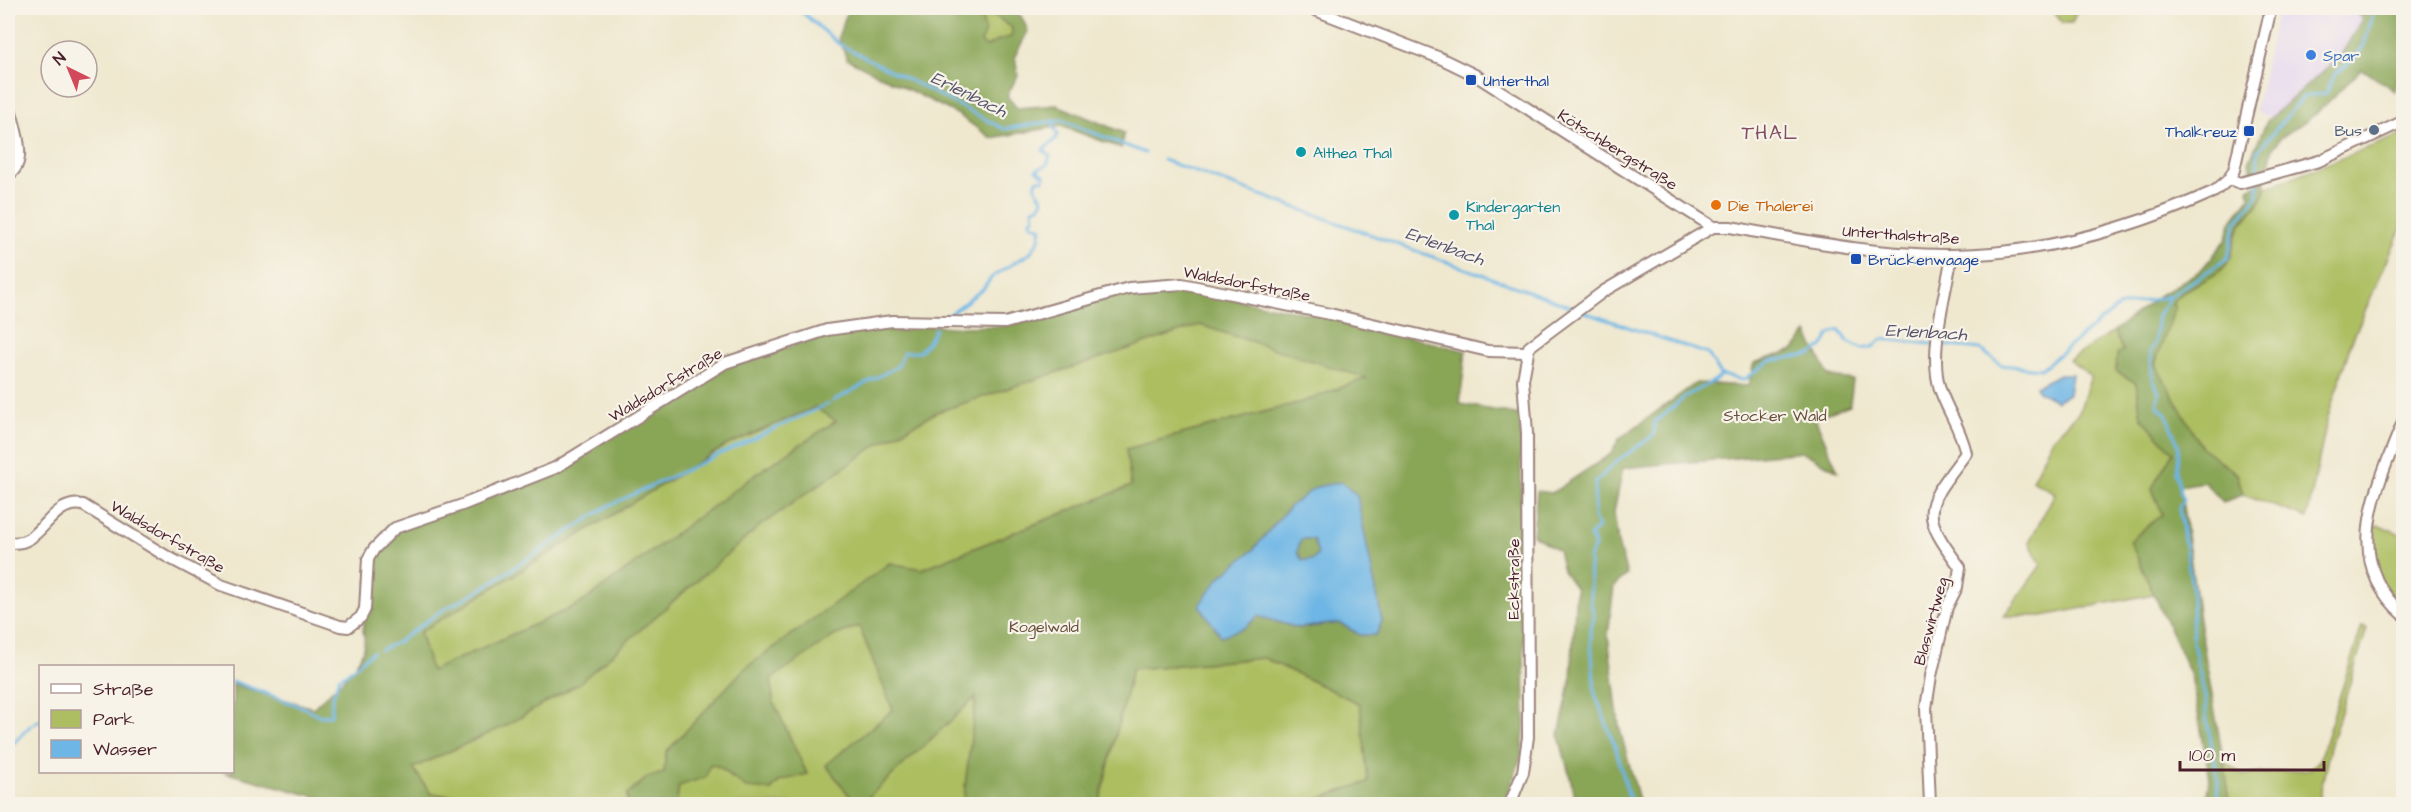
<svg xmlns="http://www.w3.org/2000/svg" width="2411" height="812" viewBox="0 0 2411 812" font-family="'Architects Daughter',sans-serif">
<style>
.built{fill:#e3d3f2}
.green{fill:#acbe61;stroke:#7b6e46;stroke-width:1.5}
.forest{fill:#89a557;stroke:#6a6241;stroke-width:1.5;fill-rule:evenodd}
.water{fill:#6db6e5;stroke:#5c6a88;stroke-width:1.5;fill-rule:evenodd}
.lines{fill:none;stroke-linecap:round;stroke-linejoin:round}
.stream{stroke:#6db6e5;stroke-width:3}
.minor-casing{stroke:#9c847d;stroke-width:14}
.minor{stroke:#fff;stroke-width:10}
.shop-dot{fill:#3f7fe0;stroke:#f7f3e8;stroke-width:2}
.transit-dot{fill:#1a4fb4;stroke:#f7f3e8;stroke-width:2}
.service-dot{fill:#5c6f8a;stroke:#f7f3e8;stroke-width:2}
.culture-dot{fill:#0f9aa8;stroke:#f7f3e8;stroke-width:2}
.food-dot{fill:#e8710a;stroke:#f7f3e8;stroke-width:2}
.labels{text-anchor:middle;stroke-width:4.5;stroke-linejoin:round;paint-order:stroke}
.shop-label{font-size:16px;fill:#366cbe;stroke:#f7f3e8;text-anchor:start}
.transit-label{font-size:16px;fill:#164399;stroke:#f7f3e8;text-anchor:start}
.service-label{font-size:16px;fill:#4e5e75;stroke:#f7f3e8;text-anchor:end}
.street-label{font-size:16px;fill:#4a1f2b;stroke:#f7f3e8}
.culture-label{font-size:16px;fill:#0d838f;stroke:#f7f3e8;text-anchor:start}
.food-label{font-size:16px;fill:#c56008;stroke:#f7f3e8;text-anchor:start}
.park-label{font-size:16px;fill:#674f3b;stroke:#f7f3e8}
.water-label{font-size:18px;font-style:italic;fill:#56546c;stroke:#f7f3e8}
.quarter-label{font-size:20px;letter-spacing:1.5px;fill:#824f62;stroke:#f7f3e8}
</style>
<rect width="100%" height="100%" fill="#f7f3e8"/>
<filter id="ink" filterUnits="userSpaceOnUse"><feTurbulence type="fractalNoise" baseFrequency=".0167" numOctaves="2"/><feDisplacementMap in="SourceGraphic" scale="12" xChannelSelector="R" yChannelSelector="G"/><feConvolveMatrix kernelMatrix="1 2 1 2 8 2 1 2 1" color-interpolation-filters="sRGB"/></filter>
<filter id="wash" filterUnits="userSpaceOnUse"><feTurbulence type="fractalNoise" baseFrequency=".008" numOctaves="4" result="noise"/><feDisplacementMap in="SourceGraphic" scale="24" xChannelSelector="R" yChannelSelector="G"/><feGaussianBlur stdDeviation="1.35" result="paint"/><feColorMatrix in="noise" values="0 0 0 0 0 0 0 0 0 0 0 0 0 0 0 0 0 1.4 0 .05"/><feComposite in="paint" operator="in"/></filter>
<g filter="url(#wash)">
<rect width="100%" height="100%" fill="#efe8cf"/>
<path class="built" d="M 2278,8 L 2352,8 L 2362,19 L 2341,55 L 2271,118 L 2255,112 Z"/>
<g class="green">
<path d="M 2051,8 L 2078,8 L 2072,23 L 2062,23 Z"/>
<path d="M 980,13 L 994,15 L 1012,28 L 1012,37 L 999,40 L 986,48 L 980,42 Z"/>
<path d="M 2403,134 L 2403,224 L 2351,343 L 2327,420 L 2307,518 L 2243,495 L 2237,474 L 2202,448 L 2155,364 L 2175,308 L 2172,304 C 2183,287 2201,284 2217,273 C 2237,259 2229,246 2239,229 C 2249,212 2261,207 2267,187 Z"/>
<path d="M 1200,325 L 1367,378 L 1305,401 L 1126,449 L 1131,486 L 922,569 L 889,563 L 693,724 L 666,752 L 664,773 L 648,777 L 627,795 L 628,804 L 521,804 L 519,800 L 431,794 L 413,768 L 507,725 L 578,684 L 761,525 L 875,446 L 937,412 Z"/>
<path d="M 2114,331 L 2136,383 L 2141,417 L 2174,452 L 2152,488 L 2162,514 L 2130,541 L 2154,594 L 2043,616 L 2004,616 L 2041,565 L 2029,542 L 2055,493 L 2032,480 L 2053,438 L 2079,412 L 2091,376 L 2069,360 Z"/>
<path d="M 815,407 L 837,421 L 766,467 L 580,604 L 431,671 L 420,632 L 727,445 Z"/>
<path d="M 2377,524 L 2403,535 L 2403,607 C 2379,592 2360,550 2377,524 Z"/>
<path d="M 859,626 L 893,710 L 826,765 L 856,804 L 680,804 L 677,799 L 679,786 L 709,764 L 720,767 L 731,778 L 771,790 L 780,781 L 807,774 L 773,701 L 771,678 L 834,636 Z"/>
<path d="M 2362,626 L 2367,628 L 2330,747 L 2318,804 L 2230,804 L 2224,762 L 2243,775 L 2310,769 L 2319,761 Z"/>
<path d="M 1264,658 L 1360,704 L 1369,782 L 1303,804 L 1099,804 L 1132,669 Z"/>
<path d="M 976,697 L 963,804 L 861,804 Z"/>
</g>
<g class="forest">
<path d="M 847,8 L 1008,8 L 1021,16 L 1028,31 L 1015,56 L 1018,75 L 1007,96 L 1017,108 L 1057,105 L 1124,133 L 1121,148 L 1061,126 L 991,138 L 957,114 L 847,59 L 838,37 L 847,13 ZM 981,13 L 994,15 L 1012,28 L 1011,37 L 999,40 L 986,47 L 981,42 L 985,31 Z"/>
<path d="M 2352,8 L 2403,8 L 2403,52 L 2395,91 L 2362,69 L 2316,114 L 2279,139 L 2272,150 L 2269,166 L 2265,172 L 2252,171 L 2249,162 L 2267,121 L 2341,55 L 2362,19 Z"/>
<path d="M 2266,180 C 2268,205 2246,211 2237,231 C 2230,249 2236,259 2218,272 C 2202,284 2183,287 2172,304 L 2175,307 L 2155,364 L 2202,447 L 2237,474 L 2243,495 L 2223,502 L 2204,482 L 2180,486 L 2199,620 L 2230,800 L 2230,804 L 2205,804 L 2210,778 L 2191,676 L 2130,541 L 2162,514 L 2152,488 L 2173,452 L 2141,417 L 2136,383 L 2116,371 L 2117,354 L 2123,351 L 2114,331 L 2160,295 L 2201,270 L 2227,239 L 2230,223 L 2250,197 L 2248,189 Z"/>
<path d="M 1182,289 L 1327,317 L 1466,351 L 1460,404 L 1520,415 L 1525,718 L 1522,754 L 1505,804 L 1303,804 L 1368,782 L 1360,704 L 1264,658 L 1132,669 L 1099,804 L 963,804 L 976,697 L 861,804 L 856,804 L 826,765 L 893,710 L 859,626 L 834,636 L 771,679 L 773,701 L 807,774 L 780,781 L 771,790 L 746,788 L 720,767 L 710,764 L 706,777 L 679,786 L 677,799 L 680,804 L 628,804 L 627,795 L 648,777 L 664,773 L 666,752 L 744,669 L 890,563 L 922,569 L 1131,486 L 1126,449 L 1305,401 L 1366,378 L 1200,325 L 937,412 L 875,446 L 761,525 L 578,684 L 507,725 L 413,768 L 431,794 L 520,800 L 521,804 L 343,804 L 223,772 L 232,772 L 233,684 L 313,708 C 332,689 373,660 363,631 L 371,559 L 396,531 L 531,482 L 724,366 L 856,327 L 892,323 L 953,327 L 1004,326 L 1130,291 ZM 815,407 L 836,421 L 766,467 L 580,604 L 431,671 L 420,632 L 727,445 ZM 1289,507 L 1372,572 L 1382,621 L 1375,635 L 1360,635 L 1340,623 L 1298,628 L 1258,616 L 1244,628 L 1220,577 L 1253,550 Z"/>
<path d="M 1807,333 L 1829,376 L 1853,380 L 1850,405 L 1815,418 L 1838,471 L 1803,452 L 1623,468 L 1614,512 L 1618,543 L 1627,575 L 1614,586 L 1608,635 L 1619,726 L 1640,804 L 1577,804 L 1559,736 L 1571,679 L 1576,589 L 1563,571 L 1558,550 L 1533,535 L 1537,491 L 1552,493 L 1611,454 L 1619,439 L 1696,383 L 1748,386 L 1754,363 L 1794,350 Z"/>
<path d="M 1301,539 L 1313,539 L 1318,554 L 1313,560 L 1302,560 L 1297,551 Z"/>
</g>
<g class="water">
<path d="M 2060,374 L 2072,374 L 2069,394 L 2056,401 L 2038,391 L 2036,386 Z"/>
<path d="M 1341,482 L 1357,496 L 1382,621 L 1376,635 L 1360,635 L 1340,623 L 1298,628 L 1258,616 L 1244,628 L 1221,636 L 1199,605 L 1220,577 L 1253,550 L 1289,507 L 1316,487 ZM 1301,539 L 1313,539 L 1318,554 L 1313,560 L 1302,560 L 1297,552 Z"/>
</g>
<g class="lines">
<g class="stream">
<path d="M 797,8 L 839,44 L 1004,129 L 1061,120 L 1145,153"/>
<path d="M 1163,160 L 1575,308"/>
<path d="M 2170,296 L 2158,316 L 2155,342 L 2150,352 L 2153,379 L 2159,393 L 2157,405 L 2165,412 L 2179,447 L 2176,473 L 2183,500 L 2179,507 L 2192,587 L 2193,643 L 2206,702 L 2206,715 L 2218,780 L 2217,804"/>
<path d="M 1581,311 L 1708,354 L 1721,375 L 1743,380 L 1770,361 L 1812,354 L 1822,347 L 1830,334 L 1839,330 L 1847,341 L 1862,349 L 1873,347 L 1882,339 L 1980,349 L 2001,365 L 2041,369 L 2118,307 L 2170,296 L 2228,258 L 2235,224 L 2258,195 L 2257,152 L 2303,97 L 2326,93 L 2335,74 L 2354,59 L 2364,45 L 2375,8"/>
<path d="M 947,316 L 983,289 L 992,277 L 1030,253 L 1039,240 L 1041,227 L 1032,225 L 1030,221 L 1034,218 L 1033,209 L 1039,207 L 1043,200 L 1035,187 L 1037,180 L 1043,180 L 1045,176 L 1036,170 L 1047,165 L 1050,156 L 1043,150 L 1055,140 L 1058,134 L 1053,126 L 1057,121"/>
<path d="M 833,401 L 898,366 L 904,352 L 919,352 L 928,342 L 935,329"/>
<path d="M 381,650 L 398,642 L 441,611 L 480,590 L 608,506 L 828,404"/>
<path d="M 232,681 L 305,708 L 320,716 L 331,715 L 332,699 L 339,678 C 352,672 360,660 373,652"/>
<path d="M 8,749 L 30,726 L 40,720"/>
<path d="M 1631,804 L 1616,749 L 1595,694 L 1590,629 L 1594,617 L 1591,604 L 1589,558 L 1595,546 L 1590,536 L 1598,527 L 1594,516 L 1595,483 L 1617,461 L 1654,435 L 1655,421 C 1667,415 1674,405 1685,397 C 1697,388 1710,386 1721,375"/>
</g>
</g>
</g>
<g filter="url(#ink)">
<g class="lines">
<defs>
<g id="minor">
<path d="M 1310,8 L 1440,58 L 1475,75 L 1713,227"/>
<path d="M 8,100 C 12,121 31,162 8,175"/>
<path d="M 2229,179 L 2240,183 L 2319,161 L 2404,121"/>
<path d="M 2404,419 C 2379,484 2338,559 2404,615"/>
<path d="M 8,542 C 42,550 48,499 83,505 L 166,556 L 221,585 L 340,626 L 348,627 L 361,617 L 365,609 L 368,559 L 374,549 L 395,528 L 462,505 L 555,468 L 725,363 L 827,330 L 892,321 L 1005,323 L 1129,288 L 1182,284 L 1330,314 L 1488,351 L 1526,352"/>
<path d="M 1510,804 L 1523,772 L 1528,737 L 1527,433 L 1523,380 L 1529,347 L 1604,291 L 1713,227 L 1730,227 C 1803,240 1877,256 1951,255 C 2041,254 2133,228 2215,191 L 2229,179 L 2234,170 L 2271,8"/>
<path d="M 1930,804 L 1926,708 L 1931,676 L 1947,607 L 1957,587 L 1960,567 C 1917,510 1926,507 1966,453 C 1960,426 1948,413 1940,389 C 1928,353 1946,292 1952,255"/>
</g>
</defs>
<use href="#minor" class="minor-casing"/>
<use href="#minor" class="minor"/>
</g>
</g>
<circle class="shop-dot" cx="2311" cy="55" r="6"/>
<g class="transit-dot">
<rect x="1465" y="74" width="12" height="12" rx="3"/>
<rect x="2243" y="125" width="12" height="12" rx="3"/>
<rect x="1850" y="253" width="12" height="12" rx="3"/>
</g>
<circle class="service-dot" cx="2374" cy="130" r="6"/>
<g class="culture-dot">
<circle cx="1301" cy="152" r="6"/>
<circle cx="1454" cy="215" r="6"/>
</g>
<circle class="food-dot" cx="1716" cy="205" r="6"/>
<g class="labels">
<g class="shop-label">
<text x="2323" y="61">Spar</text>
</g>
<g class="transit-label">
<text x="1483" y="86">Unterthal</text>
<text x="2237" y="137" text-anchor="end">Thalkreuz</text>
<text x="1868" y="265">Brückenwaage</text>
</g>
<g class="service-label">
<text x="2362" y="136">Bus</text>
</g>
<g class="street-label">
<text transform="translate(1618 149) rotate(32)" y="6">Kötschbergstraße</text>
<text transform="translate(1901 234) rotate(4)" y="6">Unterthalstraße</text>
<text transform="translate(1247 283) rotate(11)" y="6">Waldsdorfstraße</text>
<text transform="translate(665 384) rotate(-31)" y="6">Waldsdorfstraße</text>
<text transform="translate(168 536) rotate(30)" y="6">Waldsdorfstraße</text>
<text transform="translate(1513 579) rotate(-90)" y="6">Eckstraße</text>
<text transform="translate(1930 621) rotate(-75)" y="6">Blaswirtweg</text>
</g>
<g class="culture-label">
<text x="1313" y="158">Althea Thal</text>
<text x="1466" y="212">Kindergarten<tspan x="1466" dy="18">Thal</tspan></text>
</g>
<g class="food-label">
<text x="1728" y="211">Die Thalerei</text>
</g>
<g class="park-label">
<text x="1775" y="421">Stocker Wald</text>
<text x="1044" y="632">Kogelwald</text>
</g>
<g class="water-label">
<text transform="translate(969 94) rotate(26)" y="6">Erlenbach</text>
<text transform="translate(1445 246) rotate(20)" y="6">Erlenbach</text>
<text transform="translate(1926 332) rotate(3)" y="6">Erlenbach</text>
</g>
<g class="quarter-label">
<text x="1770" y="139">THAL</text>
</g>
</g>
<rect width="2411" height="812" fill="none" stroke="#f7f3e8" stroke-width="30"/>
<rect x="39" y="665" width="195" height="108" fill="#f7f3e8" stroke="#b29e9c" stroke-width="1.5"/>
<rect x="51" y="684" width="30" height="9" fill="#ffffff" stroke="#b29e9c" stroke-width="1.5"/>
<text x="93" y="695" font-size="18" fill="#4a1f2b">Straße</text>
<rect x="51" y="710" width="30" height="18" fill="#acbe61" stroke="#b29e9c" stroke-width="1.5"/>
<text x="93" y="725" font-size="18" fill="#4a1f2b">Park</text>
<rect x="51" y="740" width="30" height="18" fill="#6db6e5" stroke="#b29e9c" stroke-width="1.5"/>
<text x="93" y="755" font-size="18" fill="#4a1f2b">Wasser</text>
<g transform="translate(69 69) rotate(317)"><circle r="28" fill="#f7f3e8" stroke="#b29e9c" stroke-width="1.5"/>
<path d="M0-4.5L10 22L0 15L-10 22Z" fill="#d1495b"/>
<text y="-9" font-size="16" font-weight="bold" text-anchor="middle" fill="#4a1f2b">N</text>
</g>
<path d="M2180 761v9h144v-9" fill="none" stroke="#4a1f2b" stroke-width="3"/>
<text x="2189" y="761" font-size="18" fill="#4a1f2b" stroke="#f7f3e8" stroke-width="4.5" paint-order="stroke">100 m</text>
</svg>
